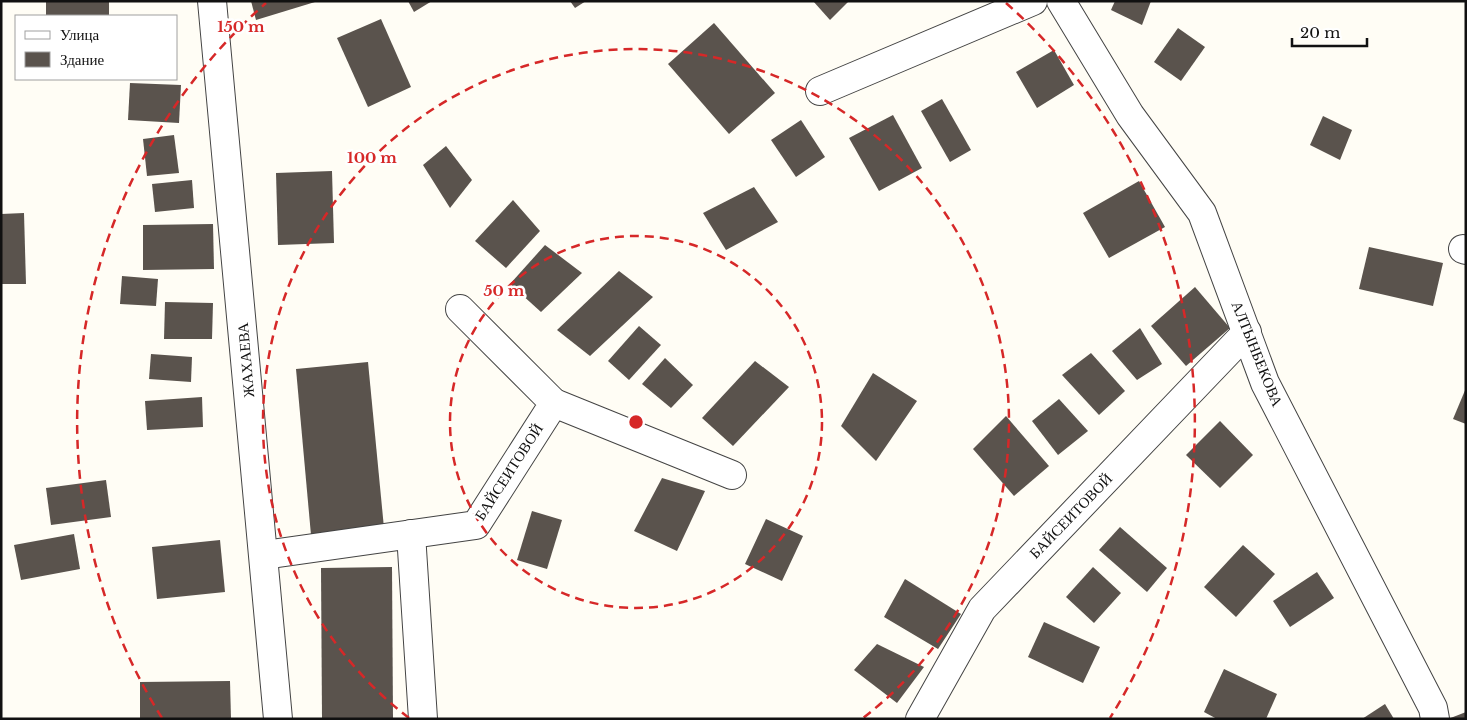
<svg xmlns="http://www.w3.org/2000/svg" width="1467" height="720" viewBox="0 0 1467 720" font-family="'Libre Baskerville',serif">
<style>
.building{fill:#5a534d}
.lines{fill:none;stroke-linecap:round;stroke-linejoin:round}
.minor-casing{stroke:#444;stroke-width:30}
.minor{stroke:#fff;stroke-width:28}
.ring{fill:none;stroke:#d62828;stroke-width:2.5;stroke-dasharray:9 6}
.labels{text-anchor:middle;stroke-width:5;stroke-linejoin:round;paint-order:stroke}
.street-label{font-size:15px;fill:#111;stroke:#fff}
.centre{fill:#d62828;stroke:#fff;stroke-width:2.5}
.ring-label{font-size:15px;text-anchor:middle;font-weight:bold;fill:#d62828;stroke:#fff;stroke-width:5;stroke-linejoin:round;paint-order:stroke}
</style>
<rect width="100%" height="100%" fill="#fffdf5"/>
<g class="building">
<rect x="46" y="1" width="63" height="15"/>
<path d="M 251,1 L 315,1 L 315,2 L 256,20 Z"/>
<path d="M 408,1 L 432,1 L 414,12 Z"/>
<path d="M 570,1 L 586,1 L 575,8 Z"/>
<path d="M 813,1 L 849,1 L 830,20 Z"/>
<path d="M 1115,1 L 1151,1 L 1142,25 L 1111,10 Z"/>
<path d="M 381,19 L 411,87 L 368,107 L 337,38 Z"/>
<path d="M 714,23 L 775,93 L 729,134 L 668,64 Z"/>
<path d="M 1178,28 L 1205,47 L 1181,81 L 1154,62 Z"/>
<path d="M 1054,50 L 1074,85 L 1037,108 L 1016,72 Z"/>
<path d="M 130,83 L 181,85 L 179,123 L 128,120 Z"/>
<path d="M 942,99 L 971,150 L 950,162 L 921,111 Z"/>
<path d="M 893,115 L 922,168 L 879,191 L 849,138 Z"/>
<path d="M 1323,116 L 1352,130 L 1340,160 L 1310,145 Z"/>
<path d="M 801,120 L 825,157 L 796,177 L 771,140 Z"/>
<path d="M 174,135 L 179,173 L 147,176 L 143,139 Z"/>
<path d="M 446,146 L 472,180 L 450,208 L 423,165 Z"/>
<path d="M 332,171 L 334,243 L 278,245 L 276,173 Z"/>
<path d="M 192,180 L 194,208 L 155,212 L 152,184 Z"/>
<path d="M 1139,181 L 1165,227 L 1109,258 L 1083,213 Z"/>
<path d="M 754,187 L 778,222 L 726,250 L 703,213 Z"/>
<path d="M 513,200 L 540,231 L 506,268 L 475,241 Z"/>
<path d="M 24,213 L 26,284 L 1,284 L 1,214 Z"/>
<path d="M 213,224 L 214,269 L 143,270 L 143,225 Z"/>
<path d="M 545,245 L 582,273 L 541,312 L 510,284 Z"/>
<path d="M 1369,247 L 1443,263 L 1433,306 L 1359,289 Z"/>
<path d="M 619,271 L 653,297 L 590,356 L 557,330 Z"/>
<path d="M 122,276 L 158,279 L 156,306 L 120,304 Z"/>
<path d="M 1195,287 L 1230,328 L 1186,366 L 1151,326 Z"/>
<path d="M 165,302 L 213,303 L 212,339 L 164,339 Z"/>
<path d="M 639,326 L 661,345 L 629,380 L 608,361 Z"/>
<path d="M 1140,328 L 1162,364 L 1137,380 L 1112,351 Z"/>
<path d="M 1091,353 L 1125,391 L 1099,415 L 1062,375 Z"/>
<path d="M 151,354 L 192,357 L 191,382 L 149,379 Z"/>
<path d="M 665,358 L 693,385 L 671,408 L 642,384 Z"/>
<path d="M 755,361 L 789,387 L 733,446 L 702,418 Z"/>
<path d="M 368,362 L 384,528 L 311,535 L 296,369 Z"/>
<path d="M 873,373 L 917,401 L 876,461 L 841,426 Z"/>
<path d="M 1466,388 L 1466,424 L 1453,419 Z"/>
<path d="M 202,397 L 203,427 L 147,430 L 145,401 Z"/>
<path d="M 1059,399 L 1088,431 L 1058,455 L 1032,421 Z"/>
<path d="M 1006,416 L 1049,466 L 1014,496 L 973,449 Z"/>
<path d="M 1220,421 L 1253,455 L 1220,488 L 1186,455 Z"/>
<path d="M 662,478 L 705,491 L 677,551 L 634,531 Z"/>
<path d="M 106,480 L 111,517 L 51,525 L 46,488 Z"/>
<path d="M 532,511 L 562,520 L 547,569 L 517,560 Z"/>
<path d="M 766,519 L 803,536 L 782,581 L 745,564 Z"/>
<path d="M 1120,527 L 1167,568 L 1147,592 L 1099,550 Z"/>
<path d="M 74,534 L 80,569 L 21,580 L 14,545 Z"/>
<path d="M 220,540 L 225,592 L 157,599 L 152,547 Z"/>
<path d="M 1243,545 L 1275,574 L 1236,617 L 1204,587 Z"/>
<path d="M 392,567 L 393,719 L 322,719 L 321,568 Z"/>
<path d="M 1093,567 L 1121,593 L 1094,623 L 1066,597 Z"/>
<path d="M 1317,572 L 1334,598 L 1290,627 L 1273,601 Z"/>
<path d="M 905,579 L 961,614 L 938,649 L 884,617 Z"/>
<path d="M 1044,622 L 1100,647 L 1083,683 L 1028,657 Z"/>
<path d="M 877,644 L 924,667 L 897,703 L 854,670 Z"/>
<path d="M 1224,669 L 1277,694 L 1266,719 L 1217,719 L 1204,712 Z"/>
<path d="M 230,681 L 231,719 L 140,719 L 140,682 Z"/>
<path d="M 1385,704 L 1394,719 L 1362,719 Z"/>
<path d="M 1466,712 L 1466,719 L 1448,719 Z"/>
</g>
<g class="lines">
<defs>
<g id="minor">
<path d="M 212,1 L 278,719"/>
<path d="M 1061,1 L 1130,115 L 1202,213 L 1265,383 L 1433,708 L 1435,719"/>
<path d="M 820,91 L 1033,1"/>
<path d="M 1463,249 L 1466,250"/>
<path d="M 554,403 L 732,475"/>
<path d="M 411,534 L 423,719"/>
<path d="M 264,555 L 476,525 L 554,403 L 460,309"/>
<path d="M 920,719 L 982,609 L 1247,332"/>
</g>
</defs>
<use href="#minor" class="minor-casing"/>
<use href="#minor" class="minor"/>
</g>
<g class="ring">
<circle cx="636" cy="422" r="186"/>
<path d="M409 718A373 373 0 1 1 863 718"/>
<path d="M162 718A559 559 0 0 1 266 3M1006 3A559 559 0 0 1 1110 718"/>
</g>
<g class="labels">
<g class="street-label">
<text transform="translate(1257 354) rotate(68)" y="5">АЛТЫНБЕКОВА</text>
<text transform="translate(246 360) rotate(-95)" y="5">ЖАХАЕВА</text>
<text transform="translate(509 472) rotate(-57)" y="5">БАЙСЕИТОВОЙ</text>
<text transform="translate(1071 516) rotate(-46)" y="5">БАЙСЕИТОВОЙ</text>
</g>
</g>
<circle cx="636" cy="422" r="8" class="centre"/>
<g class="ring-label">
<text x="241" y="32">150 m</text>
<text x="372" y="163">100 m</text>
<text x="504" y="296">50 m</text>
</g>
<rect width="1467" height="720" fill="none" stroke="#111111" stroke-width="5"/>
<rect x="15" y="15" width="162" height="65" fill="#ffffff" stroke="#a0a0a0"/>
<rect x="25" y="31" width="25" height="8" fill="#ffffff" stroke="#a0a0a0"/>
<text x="60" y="40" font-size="15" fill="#111111">Улица</text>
<rect x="25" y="52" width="25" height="15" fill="#5a534d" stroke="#a0a0a0"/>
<text x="60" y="65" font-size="15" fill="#111111">Здание</text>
<path d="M1292 38v8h75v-8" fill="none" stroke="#111111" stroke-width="2.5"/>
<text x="1300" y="38" font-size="15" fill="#111111" stroke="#ffffff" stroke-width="4" paint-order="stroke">20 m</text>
</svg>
